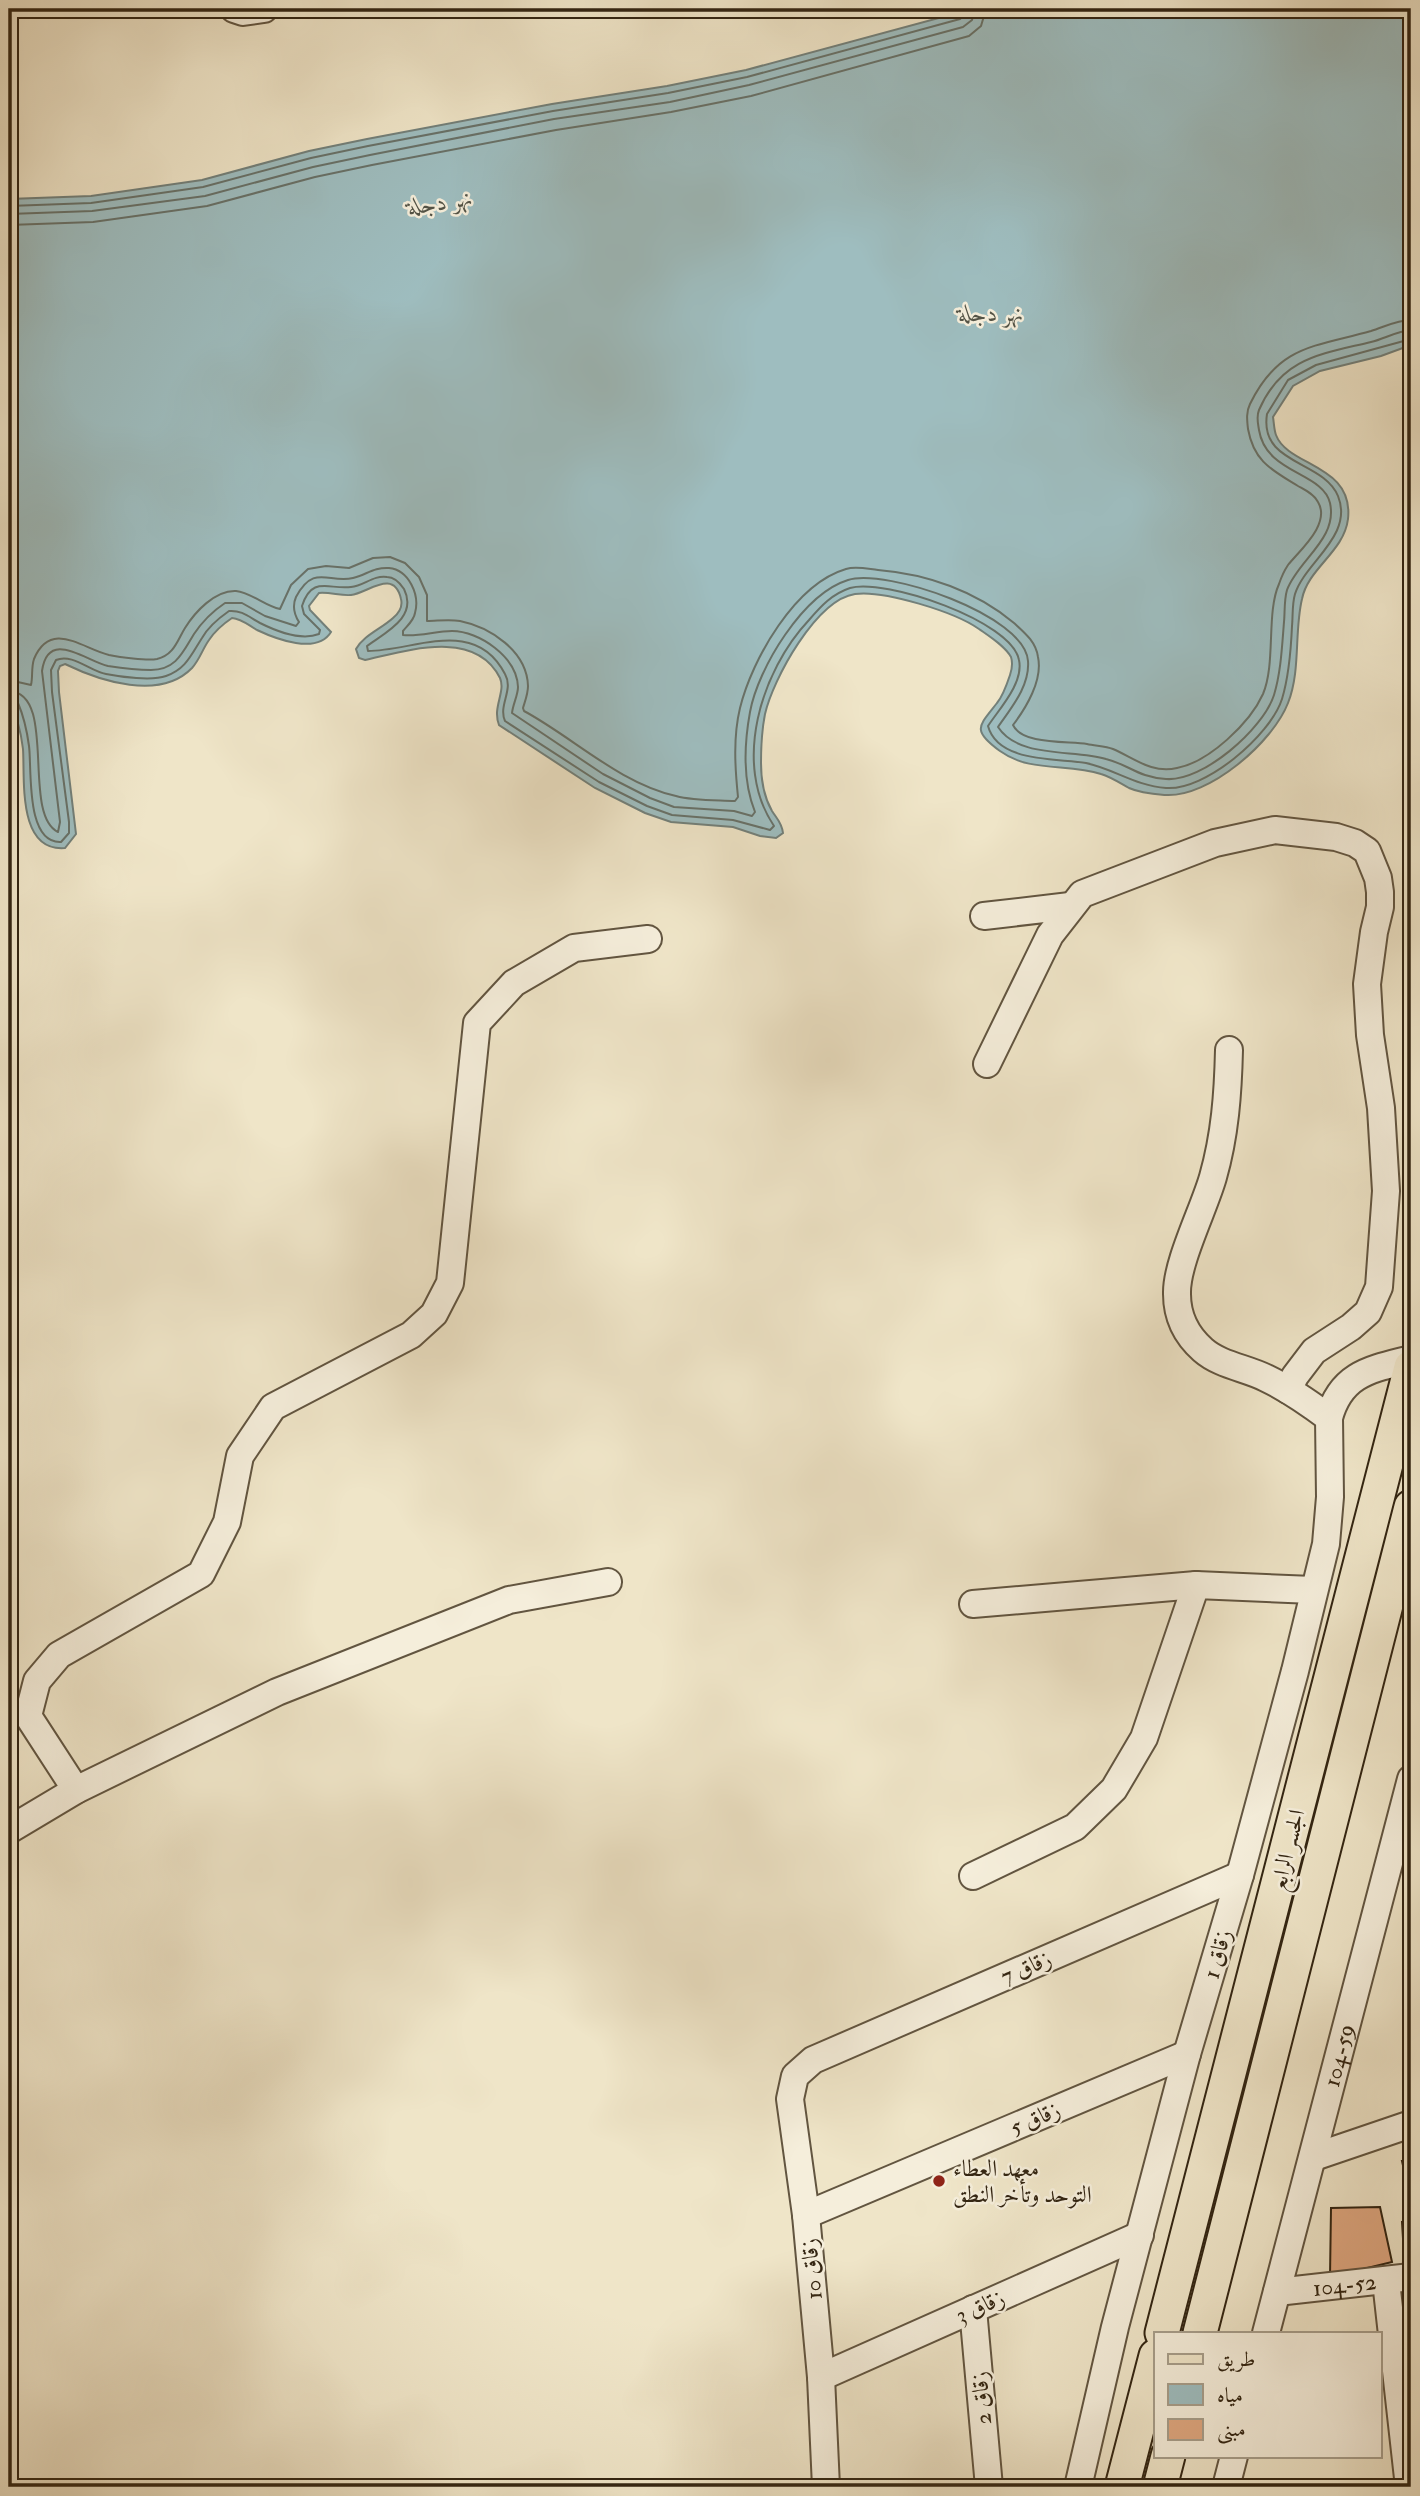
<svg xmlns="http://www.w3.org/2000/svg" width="1420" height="2496" viewBox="0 0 1420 2496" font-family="'IM FELL Double Pica',Amiri,serif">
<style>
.water{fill:#9ebdbf;stroke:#73807a;stroke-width:2}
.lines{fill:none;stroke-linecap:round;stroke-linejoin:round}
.shore{stroke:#687168;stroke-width:2}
.building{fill:#dea780;stroke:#332512;stroke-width:2}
.minor-casing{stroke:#625540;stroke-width:30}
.major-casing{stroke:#332512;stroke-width:37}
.minor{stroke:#f5eedb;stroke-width:26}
.major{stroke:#efe5c8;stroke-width:33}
.poi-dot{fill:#8f2418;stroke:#f5eedb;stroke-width:2.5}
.labels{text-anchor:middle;stroke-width:5;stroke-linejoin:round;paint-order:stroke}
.street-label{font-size:23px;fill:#332512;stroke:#f5eedb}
.poi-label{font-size:23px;fill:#332512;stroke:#f5eedb;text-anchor:start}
.water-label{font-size:24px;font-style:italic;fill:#535346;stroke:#f5eedb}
</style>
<rect width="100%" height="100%" fill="#efe5c8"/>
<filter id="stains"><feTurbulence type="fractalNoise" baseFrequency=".00286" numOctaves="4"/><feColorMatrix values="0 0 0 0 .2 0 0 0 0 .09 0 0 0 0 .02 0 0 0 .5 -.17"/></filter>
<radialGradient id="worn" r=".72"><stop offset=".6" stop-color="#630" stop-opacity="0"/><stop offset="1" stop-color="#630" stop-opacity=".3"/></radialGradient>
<path class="water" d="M 972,9 L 1411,9 L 1411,345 L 1381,356 L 1320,371 L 1293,386 L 1273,417 C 1274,423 1274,430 1276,435 C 1288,467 1354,464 1348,519 C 1344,552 1308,568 1302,599 C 1294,632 1301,670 1288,703 C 1273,742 1209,798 1165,795 C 1153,794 1140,793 1129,788 C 1120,783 1111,777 1101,774 C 1068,763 1030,773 1000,751 C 971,730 979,726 997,703 C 1003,696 1007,684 1010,675 C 1012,669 1013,663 1011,657 C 1005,646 989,636 979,629 C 955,612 884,590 855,594 C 816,600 773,679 765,714 C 762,729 761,748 761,763 C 761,780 764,797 772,811 C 777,819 782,823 783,833 L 776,838 L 760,836 L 733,827 L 671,822 L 645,813 L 595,788 L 499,725 C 492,707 506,692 500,678 C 475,628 406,651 365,660 L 359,658 L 356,649 C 364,635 381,629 393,618 C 399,613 403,607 401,599 C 394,568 368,593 351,595 C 341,596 330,592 319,593 L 309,606 L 310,610 L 331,632 C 317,655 276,639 257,630 C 248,625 242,619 232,618 C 223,624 215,631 209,640 C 202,650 200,659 192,668 C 160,701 100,681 65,664 L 60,666 L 58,671 L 59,692 L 76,834 L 65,848 C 17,852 25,779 23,749 C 21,732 17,716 9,701 L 9,199 L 91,196 L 202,180 L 309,151 L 367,139 L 552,104 L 667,86 L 746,70 Z"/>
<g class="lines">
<g class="shore">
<path d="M 9,206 L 91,203 L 203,187 L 311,158 L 368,146 L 553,111 L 668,93 L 747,77 L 960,19 L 965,15 L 966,9"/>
<path d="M 9,214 L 92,211 L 205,196 L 313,167 L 370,155 L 554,119 L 670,102 L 749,85 L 963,27 L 972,20 L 975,9"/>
<path d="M 9,225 L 93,222 L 207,206 L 315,177 L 372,165 L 556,130 L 671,112 L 751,96 L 969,36 L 981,26 L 986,9"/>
<path d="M 9,680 L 31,685 C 33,677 31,668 34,659 C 51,619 83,649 109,655 C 119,657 147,661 157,659 C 174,655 177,641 185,628 C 195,612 215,590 236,591 C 252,593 265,606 280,609 L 291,585 L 308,569 L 326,566 L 349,568 L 373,558 L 390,557 L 405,563 L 419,577 L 427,595 L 427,621 C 437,621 449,619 460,621 C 490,627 527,651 528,686 C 528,694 525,701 523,708 L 524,711 C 574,738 619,783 676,796 C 694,801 716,800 735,801 L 738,797 C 735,768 733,737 740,708 C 752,659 795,584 846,569 C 856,566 868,569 878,570 C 927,574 976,591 1014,623 C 1025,633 1036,642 1038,657 C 1043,680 1026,708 1013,725 C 1022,745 1068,741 1087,744 C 1095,746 1105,746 1113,749 C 1134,758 1152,774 1177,768 C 1209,762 1250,723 1263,694 C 1276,663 1266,613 1279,584 C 1281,578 1284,571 1288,565 C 1300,550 1331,524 1318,502 C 1314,494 1305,490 1298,486 C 1272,470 1254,462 1248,429 C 1247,420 1246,412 1250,404 C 1279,345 1314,347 1371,331 C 1384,327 1397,320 1411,320"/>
<path d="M 9,691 C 58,693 21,814 58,832 L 60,822 L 42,671 C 48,628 86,661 108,666 C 121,668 138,670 151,670 C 176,670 183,652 194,634 C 202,622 213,611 225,603 L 242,603 L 265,616 L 296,626 L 299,622 C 294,614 292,606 296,597 C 314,563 329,584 353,578 C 366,575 374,567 389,568 C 409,570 420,595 415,613 C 414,620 408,625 403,631 L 403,635 C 418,637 436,631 452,631 C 479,631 517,657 518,687 C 518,695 513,704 512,713 L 603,774 L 650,798 L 674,807 L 734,811 L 752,816 L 755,812 C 743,782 744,745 750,712 C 758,668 803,594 848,580 C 886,568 1025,615 1028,661 C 1030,686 1011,708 998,727 C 1019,759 1074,749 1106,759 C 1130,765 1137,777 1166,779 C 1203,782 1263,729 1274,695 C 1281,672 1282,646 1284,622 C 1285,612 1284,600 1287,590 C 1298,560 1338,539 1330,503 C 1323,472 1266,474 1259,430 C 1258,423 1256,417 1259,410 C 1282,357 1322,354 1371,342 C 1384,339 1397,331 1411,330"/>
<path d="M 9,699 L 18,703 C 24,717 27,731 29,746 C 32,768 25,844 61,842 L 69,833 L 69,822 L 52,692 L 51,670 L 56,660 C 72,653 90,671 106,674 C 121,677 152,681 166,676 C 186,669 191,655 202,638 C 208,627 219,618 229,611 C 242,610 249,617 260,623 C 276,631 301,641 319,634 L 320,630 L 304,614 L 302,606 C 312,575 329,590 351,587 C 364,586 373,575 387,577 C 395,577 400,583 404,589 C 418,617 386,632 367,646 L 368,651 C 414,651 475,616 505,674 C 514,690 498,705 505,721 L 599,782 L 647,806 L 672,815 L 733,820 L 770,830 L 774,826 C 732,764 761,671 809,620 C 821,606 832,594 850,588 C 885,578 1012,621 1019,660 C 1024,683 999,709 988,726 C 998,763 1057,758 1086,763 C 1114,769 1136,786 1166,788 C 1205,791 1270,736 1282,699 C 1289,676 1291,649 1292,626 C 1293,616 1292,604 1295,594 C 1305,562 1354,536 1338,496 C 1323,460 1259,465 1267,414 L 1288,380 L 1316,365 L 1411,339"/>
</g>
</g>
<g class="building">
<path d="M 1402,2161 L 1411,2161 L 1411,2202 Z"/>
<path d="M 1380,2207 L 1392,2262 L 1330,2277 L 1331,2208 Z"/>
<path d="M 1411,2221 L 1411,2253 L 1404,2255 L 1402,2222 Z"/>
</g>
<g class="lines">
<defs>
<g id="minor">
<path d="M 234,9 L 243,12 L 264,9"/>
<path d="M 984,916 L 1070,906"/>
<path d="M 1229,1050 C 1228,1093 1225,1135 1213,1177 C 1204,1209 1176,1263 1177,1294 C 1177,1316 1186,1335 1203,1350 C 1220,1365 1246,1368 1266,1378 C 1289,1389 1309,1403 1329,1418"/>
<path d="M 987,1064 L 1050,935 L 1082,894 L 1215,843 L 1275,830 L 1336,837 L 1355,843 L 1367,851 L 1378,878 L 1380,892 L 1380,907 L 1374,932 L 1367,984 L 1370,1035 L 1381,1108 L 1386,1191 L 1379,1287 L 1368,1312 L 1351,1327 L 1314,1351 L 1295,1376 L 1288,1390"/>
<path d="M 973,1604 L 1196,1585"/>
<path d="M 76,1790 L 28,1716 L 37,1681 L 59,1655 L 201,1574 L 227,1522 L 240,1456 L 273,1407 L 411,1335 L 434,1314 L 450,1283 L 477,1023 L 514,983 L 574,948 L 648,939"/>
<path d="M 9,1830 L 76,1790 L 277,1692 L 509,1600 L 608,1582"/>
<path d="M 973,1876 L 1075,1827 L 1114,1789 L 1144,1738 L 1196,1585 L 1313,1590"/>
<path d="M 1314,2157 L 1411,2124"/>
<path d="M 806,2215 L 1187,2054"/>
<path d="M 1386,2281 L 1409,2487"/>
<path id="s1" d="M 1277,2292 L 1411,2277"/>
<path d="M 973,2309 L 989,2487"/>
<path id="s2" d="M 1266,2333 L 1411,1779"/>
<path d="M 821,2377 L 1140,2235"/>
<path d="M 826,2487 L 821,2377 L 806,2215 L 790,2099 L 795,2076 L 813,2060 L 1240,1875"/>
<path d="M 1078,2487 L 1115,2327 L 1187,2054 L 1240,1875 L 1295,1671 L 1326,1544 L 1330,1497 L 1329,1418 C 1341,1373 1372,1369 1411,1359"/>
<path d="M 1226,2487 L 1234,2456"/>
</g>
<g id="major">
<path d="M 1162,2333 L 1411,1367"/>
<path d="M 1200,2333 L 1411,1507"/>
<path d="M 1122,2487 L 1156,2356"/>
<path d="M 1160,2487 L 1168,2456"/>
</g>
</defs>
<use href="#minor" class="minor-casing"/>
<use href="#major" class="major-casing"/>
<use href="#minor" class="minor"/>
<use href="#major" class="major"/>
</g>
<circle class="poi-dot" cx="939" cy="2181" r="7"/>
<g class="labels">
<g class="street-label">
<text transform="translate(1287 1850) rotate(-76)" y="8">الجسر الرابع</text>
<text transform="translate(1217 1954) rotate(-74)" y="8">زقاق 1</text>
<text transform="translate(1026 1967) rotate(-23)" y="8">زقاق 7</text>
<text dy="8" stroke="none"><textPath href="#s2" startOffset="287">104-59</textPath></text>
<text transform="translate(1035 2118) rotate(-23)" y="8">زقاق 5</text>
<text transform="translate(811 2269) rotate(-95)" y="8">زقاق 10</text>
<text dy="8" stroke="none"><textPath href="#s1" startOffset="68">104-52</textPath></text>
<text transform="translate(980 2306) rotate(-24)" y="8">زقاق 3</text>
<text transform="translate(981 2398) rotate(-95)" y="8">زقاق 2</text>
</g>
<g class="poi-label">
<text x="953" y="2176">معهد العطاء<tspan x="953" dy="26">التوحد وتأخر النطق</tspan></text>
</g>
<g class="water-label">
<text transform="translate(440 202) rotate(-9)" y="8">نهر دجلة</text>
<text x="991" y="321">نهر دجلة</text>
</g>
</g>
<rect width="1420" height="2496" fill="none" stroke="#efe5c8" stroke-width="35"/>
<rect x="10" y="10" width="1399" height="2475" fill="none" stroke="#332512" stroke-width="3.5"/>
<rect x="18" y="18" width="1385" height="2461" fill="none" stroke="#332512" stroke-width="2"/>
<rect x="1154" y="2332" width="228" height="126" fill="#f5eedb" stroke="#a79e8b" stroke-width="2"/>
<rect x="1168" y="2354" width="35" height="10" fill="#efe5c8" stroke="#a79e8b" stroke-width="2"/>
<text x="1217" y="2366" font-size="21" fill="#332512">طريق</text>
<rect x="1168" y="2384" width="35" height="21" fill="#9ebdbf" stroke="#a79e8b" stroke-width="2"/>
<text x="1217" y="2402" font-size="21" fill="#332512">مياه</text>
<rect x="1168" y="2419" width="35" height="21" fill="#dea780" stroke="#a79e8b" stroke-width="2"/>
<text x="1217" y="2436" font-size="21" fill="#332512">مبنى</text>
<rect width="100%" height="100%" filter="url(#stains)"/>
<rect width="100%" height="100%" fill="url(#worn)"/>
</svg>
